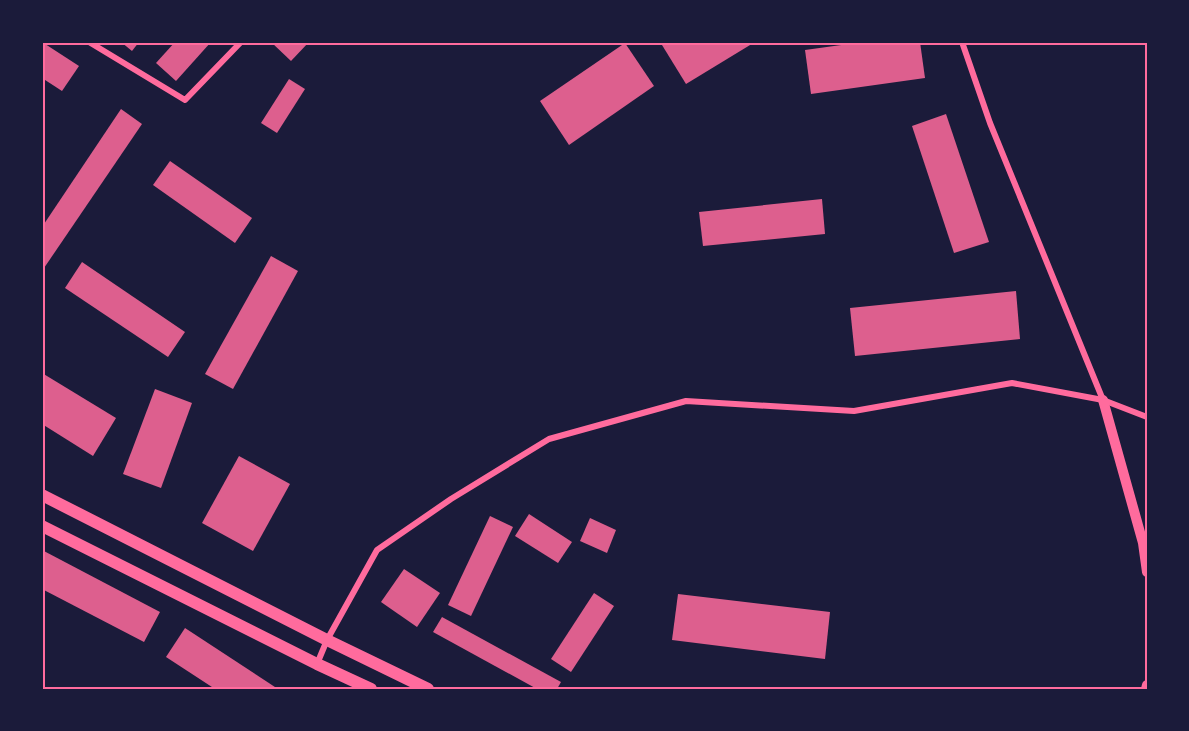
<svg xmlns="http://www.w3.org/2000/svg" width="1189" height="731" viewBox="0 0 1189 731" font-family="'Exo 2',sans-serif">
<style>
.building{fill:#dd5f8e}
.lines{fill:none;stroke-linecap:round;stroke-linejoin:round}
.minor{stroke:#ff6b9d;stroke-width:6}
.tertiary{stroke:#ff6b9d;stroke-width:10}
.secondary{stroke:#ff6b9d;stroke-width:12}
.neatline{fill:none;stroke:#ff6b9d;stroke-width:2}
</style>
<rect width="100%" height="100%" fill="#1b1b3a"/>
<g class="building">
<path d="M 42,42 L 79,66 L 62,91 L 42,78 Z"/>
<path d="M 121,42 L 139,42 L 132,51 Z"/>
<path d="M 175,42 L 211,42 L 176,81 L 156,63 Z"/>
<path d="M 271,42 L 309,42 L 291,61 Z"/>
<path d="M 667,42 L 755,42 L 686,84 L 662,45 Z"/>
<path d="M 863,42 L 920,42 L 925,78 L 811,94 L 805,50 Z"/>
<path d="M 625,43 L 654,86 L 569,145 L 540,101 Z"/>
<path d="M 289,79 L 305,89 L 277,133 L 261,123 Z"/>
<path d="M 121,109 L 142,124 L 42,271 L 42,227 Z"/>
<path d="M 946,114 L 989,242 L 954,253 L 912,126 Z"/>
<path d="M 170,161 L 252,218 L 235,243 L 153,185 Z"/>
<path d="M 822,199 L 825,234 L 703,246 L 699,212 Z"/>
<path d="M 271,256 L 298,271 L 233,389 L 205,374 Z"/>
<path d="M 82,262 L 185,332 L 168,357 L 65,288 Z"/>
<path d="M 1016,291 L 1020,339 L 855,356 L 850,308 Z"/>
<path d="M 42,373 L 116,418 L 93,456 L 42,424 Z"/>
<path d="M 155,389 L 192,403 L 161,488 L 123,474 Z"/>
<path d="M 239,456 L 290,484 L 253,551 L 202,523 Z"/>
<path d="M 529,514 L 572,542 L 558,563 L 515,536 Z"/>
<path d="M 490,516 L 513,527 L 471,616 L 448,605 Z"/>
<path d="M 590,518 L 616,530 L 607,553 L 580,541 Z"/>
<path d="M 42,550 L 160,612 L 144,642 L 42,589 Z"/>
<path d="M 404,569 L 440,593 L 417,627 L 381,602 Z"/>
<path d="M 594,593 L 614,606 L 571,672 L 551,659 Z"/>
<path d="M 678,594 L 830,612 L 825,659 L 672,640 Z"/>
<path d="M 442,617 L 561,682 L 557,689 L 537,689 L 433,632 Z"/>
<path d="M 185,628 L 278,689 L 215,689 L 166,657 Z"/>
</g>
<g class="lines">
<g class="minor">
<path d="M 89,42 L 185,100 L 241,42"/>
<path d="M 962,42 L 990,123 L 1103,400"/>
<path d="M 317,664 L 327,640 L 377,550 L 451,499 L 549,439 L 686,401 L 854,411 L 1012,383 L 1103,400 L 1147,417"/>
</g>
<g class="tertiary">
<path d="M 1103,400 L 1143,543 L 1147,572"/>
<path d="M 1146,689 L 1147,685"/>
</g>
<g class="secondary">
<path d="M 42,495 L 327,640 L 428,689"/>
<path d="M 42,526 L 317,664 L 371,689"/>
</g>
</g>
<rect width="1189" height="731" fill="none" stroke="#1b1b3a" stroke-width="87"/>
<rect x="44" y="44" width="1102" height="644" class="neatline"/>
</svg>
